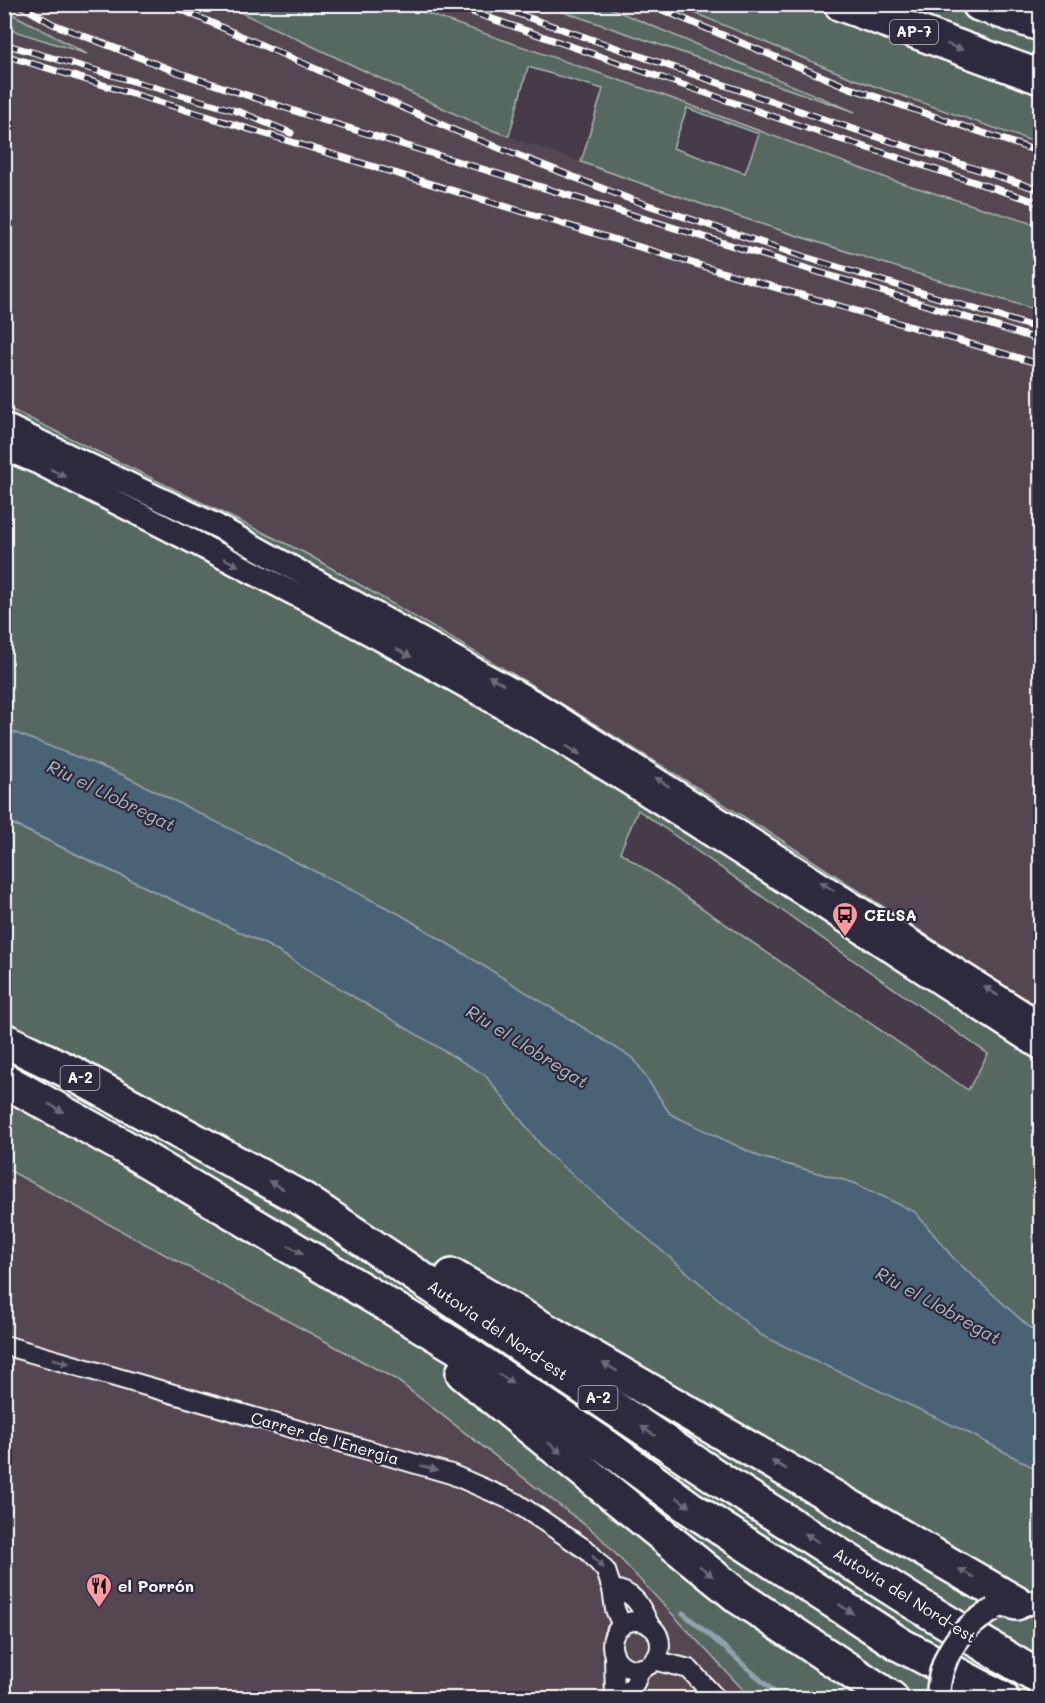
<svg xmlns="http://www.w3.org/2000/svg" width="1045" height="1703" viewBox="0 0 1045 1703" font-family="Mali,sans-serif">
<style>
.built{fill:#544751}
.green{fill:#566861;stroke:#aab4b0;stroke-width:1.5;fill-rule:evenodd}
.water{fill:#4a6274;stroke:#92a1ac;stroke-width:1.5}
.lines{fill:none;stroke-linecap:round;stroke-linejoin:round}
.stream{stroke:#92a1ac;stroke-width:5}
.minor-casing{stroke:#fff;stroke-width:22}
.tertiary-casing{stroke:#fff;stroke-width:27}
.motorway-casing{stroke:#fff;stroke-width:38}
.minor{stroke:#2f2a3d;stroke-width:18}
.tertiary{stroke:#2f2a3d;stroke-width:22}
.motorway{stroke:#2f2a3d;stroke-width:33}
.rail-casing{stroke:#fff;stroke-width:7}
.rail{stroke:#2f2a3d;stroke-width:4.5;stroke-dasharray:14;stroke-linecap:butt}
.tertiary-bridge-casing{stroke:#fff;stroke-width:27;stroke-linecap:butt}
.tertiary-bridge{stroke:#2f2a3d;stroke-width:22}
.oneway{fill:#6d6a77}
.labels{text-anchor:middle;stroke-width:4.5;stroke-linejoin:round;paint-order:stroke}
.shield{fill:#2f2a3d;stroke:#c1bfc5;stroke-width:1.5}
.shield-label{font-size:15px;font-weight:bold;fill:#fff}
.poi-label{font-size:16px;font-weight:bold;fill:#fff;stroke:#2f2a3d;text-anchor:start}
.street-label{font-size:16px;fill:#fff;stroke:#2f2a3d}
.water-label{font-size:18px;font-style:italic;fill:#aeb8c0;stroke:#2f2a3d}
</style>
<rect width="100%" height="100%" fill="#453b49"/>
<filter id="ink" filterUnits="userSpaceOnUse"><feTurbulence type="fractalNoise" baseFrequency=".0167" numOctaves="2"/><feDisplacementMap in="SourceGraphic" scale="12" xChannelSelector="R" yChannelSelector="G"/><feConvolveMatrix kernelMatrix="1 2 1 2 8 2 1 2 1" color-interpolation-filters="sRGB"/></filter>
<g filter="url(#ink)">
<g class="built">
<path d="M 5,5 L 225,5 L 483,127 L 659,190 L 874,261 L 1040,311 L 1040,1009 L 775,836 L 535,687 L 307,554 L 5,406 L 4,28 L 83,52 L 5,10 Z"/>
<path d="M 402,5 L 544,5 L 844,107 L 603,5 L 674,5 L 854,79 L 1040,144 L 1040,226 L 892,181 L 668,97 Z"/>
<path d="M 4,1168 L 395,1379 L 598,1535 L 751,1698 L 5,1698 Z"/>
</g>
<g class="green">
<path d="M 225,5 L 402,5 L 668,97 L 892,180 L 1040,226 L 1040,311 C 886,265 733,217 581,162 L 603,89 L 528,67 L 509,136 L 483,127 ZM 687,108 L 759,134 L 745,173 L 673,148 Z"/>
<path d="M 544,5 L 603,5 L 855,112 Z"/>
<path d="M 675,5 L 1040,5 L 1040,144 L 854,79 Z"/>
<path d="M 5,10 L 87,54 L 5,28 Z"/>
<path d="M 4,406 L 307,554 L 535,687 L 775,836 L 1040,1009 L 1040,1337 L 954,1259 L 915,1212 L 854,1183 L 760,1157 L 670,1114 L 634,1059 L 401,915 L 123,775 L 5,729 ZM 638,810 L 988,1054 L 968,1090 L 620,852 Z"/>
<path d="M 4,820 L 267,945 L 485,1075 L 548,1154 L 969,1433 L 1040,1471 L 1040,1698 L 751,1698 L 598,1535 L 395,1379 L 5,1168 Z"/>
</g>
<path class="water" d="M 5,729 L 123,775 L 401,915 L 634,1059 L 670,1114 L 760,1157 L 854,1183 L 915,1212 L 954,1259 L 1040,1337 L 1040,1471 L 969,1433 L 761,1335 L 548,1154 L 485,1075 L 267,945 L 5,820 Z"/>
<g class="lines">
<path class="stream" d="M 683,1613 L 725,1648 L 781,1698"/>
<defs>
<g id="minor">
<path d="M 4,1345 L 451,1474 L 515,1502 L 588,1551 L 606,1571 L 612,1589 L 615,1609 L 622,1626"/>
<path d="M 612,1589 C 635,1591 641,1607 650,1626"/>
<circle cx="636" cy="1645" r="24"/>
<path d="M 614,1654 L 615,1698"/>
<path d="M 654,1660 L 689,1669 L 716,1698"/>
<path d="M 623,1698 L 635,1683 L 641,1668"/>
</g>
<g id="tertiary">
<path d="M 4,425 L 217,526 L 536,703 L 1040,1023"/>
<path d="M 4,448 L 37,462 C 208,550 382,635 548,734 C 715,834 877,943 1040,1048"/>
<path d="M 1003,1606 L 1016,1603 L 1040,1603"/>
</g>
<g id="motorway">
<path d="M 841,4 L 1040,77"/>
<path d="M 979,4 L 1040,24"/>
<path d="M 4,1040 L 70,1072 L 304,1200 L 721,1480 L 915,1603 L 1040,1678"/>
<path d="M 4,1080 L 121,1145 L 459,1348 L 607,1447 L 690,1508 L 901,1645 L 1002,1698"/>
<path d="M 452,1276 L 1016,1603"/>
<path d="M 463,1373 L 740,1598 L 891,1698"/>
</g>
</defs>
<use href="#minor" class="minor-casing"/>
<use href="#tertiary" class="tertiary-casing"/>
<use href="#motorway" class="motorway-casing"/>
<use href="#minor" class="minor"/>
<use href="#tertiary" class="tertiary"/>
<use href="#motorway" class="motorway"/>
<defs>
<g id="rail">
<path d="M 18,4 L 53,24 L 177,72 L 316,118 L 1040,340"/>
<path d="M 169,4 L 456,131 L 627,198 L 805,257 L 1040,329"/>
<path d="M 449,4 L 824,134 L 1040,203"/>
<path d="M 489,4 L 832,122 L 1040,190"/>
<path d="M 648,4 L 850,88 L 1040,152"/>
<path d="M 4,44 L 240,112 L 291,133"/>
<path d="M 4,55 L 732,275 L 1040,364"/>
</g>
</defs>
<use href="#rail" class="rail-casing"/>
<use href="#rail" class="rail"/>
<defs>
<path id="tertiary-bridge" d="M 938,1698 C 939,1658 958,1629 993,1610"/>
</defs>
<use href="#tertiary-bridge" class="tertiary-bridge-casing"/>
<use href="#tertiary-bridge" class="tertiary-bridge"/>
</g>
<defs><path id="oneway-solid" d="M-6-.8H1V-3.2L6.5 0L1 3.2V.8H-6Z" transform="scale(1.5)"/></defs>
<g class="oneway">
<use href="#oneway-solid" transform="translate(955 47) rotate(20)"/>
<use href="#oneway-solid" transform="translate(58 473) rotate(27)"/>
<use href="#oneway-solid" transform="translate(231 562) rotate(27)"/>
<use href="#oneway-solid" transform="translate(404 653) rotate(29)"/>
<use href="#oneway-solid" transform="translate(496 680) rotate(-151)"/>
<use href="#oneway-solid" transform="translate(573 750) rotate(32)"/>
<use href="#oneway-solid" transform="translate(662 782) rotate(-148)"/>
<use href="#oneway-solid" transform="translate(827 886) rotate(-147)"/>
<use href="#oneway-solid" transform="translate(991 991) rotate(-147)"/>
<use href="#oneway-solid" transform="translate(56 1108) rotate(29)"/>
<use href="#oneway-solid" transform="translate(276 1185) rotate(-151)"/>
<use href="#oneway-solid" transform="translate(296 1250) rotate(31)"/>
<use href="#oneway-solid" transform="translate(61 1361) rotate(16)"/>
<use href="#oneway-solid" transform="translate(610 1367) rotate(-150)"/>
<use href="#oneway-solid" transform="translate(506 1379) rotate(34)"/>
<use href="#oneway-solid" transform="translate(648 1431) rotate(-146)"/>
<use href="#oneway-solid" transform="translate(555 1448) rotate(39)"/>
<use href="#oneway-solid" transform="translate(779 1465) rotate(-150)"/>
<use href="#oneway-solid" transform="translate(429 1468) rotate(16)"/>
<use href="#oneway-solid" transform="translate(683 1502) rotate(36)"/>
<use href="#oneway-solid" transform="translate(812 1538) rotate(-148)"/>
<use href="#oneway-solid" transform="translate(598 1562) rotate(48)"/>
<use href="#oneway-solid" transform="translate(706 1571) rotate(39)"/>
<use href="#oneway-solid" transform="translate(966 1573) rotate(-150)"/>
<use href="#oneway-solid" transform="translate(846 1609) rotate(33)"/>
</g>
</g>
<defs>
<symbol id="bus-pin" viewBox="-11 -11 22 30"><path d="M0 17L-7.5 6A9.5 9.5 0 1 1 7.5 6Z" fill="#ff9aa2" stroke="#2f2a3d"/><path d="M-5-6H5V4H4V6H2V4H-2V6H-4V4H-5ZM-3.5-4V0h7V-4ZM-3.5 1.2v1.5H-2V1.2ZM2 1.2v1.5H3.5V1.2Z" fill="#111"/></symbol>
<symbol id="restaurant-pin" viewBox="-11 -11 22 30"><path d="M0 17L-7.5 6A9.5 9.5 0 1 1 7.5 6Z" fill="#ff9aa2" stroke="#2f2a3d"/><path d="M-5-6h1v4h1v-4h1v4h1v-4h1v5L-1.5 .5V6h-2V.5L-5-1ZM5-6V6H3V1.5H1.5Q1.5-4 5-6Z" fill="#111"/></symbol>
</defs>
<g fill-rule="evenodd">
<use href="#bus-pin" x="830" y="900" width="30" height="40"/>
<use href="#restaurant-pin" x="84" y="1571" width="30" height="40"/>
</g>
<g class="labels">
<g class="shield">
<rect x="890" y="20" width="48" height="24" rx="4.5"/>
<rect x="60.5" y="1066" width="39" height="24" rx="4.5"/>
<rect x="578.5" y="1386" width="39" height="24" rx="4.5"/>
</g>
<g class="shield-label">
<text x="914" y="37">AP-7</text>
<text x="80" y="1083">A-2</text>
<text x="598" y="1403">A-2</text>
</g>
<g class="poi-label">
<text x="864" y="921">CELSA</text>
<text x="118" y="1592">el Porrón</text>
</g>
<g class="street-label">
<text transform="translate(498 1330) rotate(34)" y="6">Autovia del Nord-est</text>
<text transform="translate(325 1438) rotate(16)" y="6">Carrer de l'Energia</text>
<text transform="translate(905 1595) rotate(32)" y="6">Autovia del Nord-est</text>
</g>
<g class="water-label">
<text transform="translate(111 796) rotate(26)" y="6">Riu el Llobregat</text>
<text transform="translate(527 1047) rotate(32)" y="6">Riu el Llobregat</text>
<text transform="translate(938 1306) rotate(29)" y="6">Riu el Llobregat</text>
</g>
</g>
<rect width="1045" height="1703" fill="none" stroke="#2f2a3d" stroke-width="24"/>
<rect x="12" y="12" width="1021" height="1679" fill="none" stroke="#fff" stroke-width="2" filter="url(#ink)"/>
</svg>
